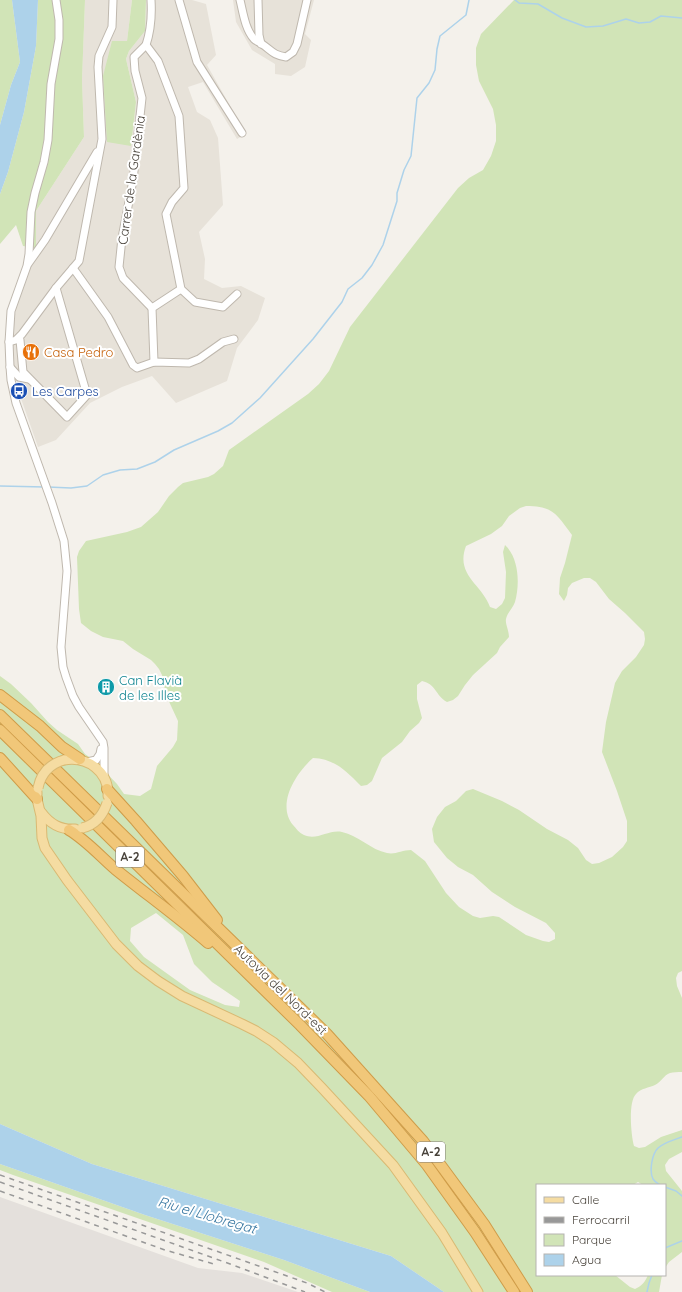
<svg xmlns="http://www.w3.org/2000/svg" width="682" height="1292" viewBox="0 0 682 1292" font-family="Quicksand,sans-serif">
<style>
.residential{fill:#e7e2d9}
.industrial{fill:#e4e0dc}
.green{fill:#d1e4b7;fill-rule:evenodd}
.water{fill:#add2ea}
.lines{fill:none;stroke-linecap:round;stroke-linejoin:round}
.stream{stroke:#add2ea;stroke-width:1.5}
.minor-casing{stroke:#bfb8ae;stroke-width:9}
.major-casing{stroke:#d9b973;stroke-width:11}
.highway-casing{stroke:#cf9c49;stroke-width:12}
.minor{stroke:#fff;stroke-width:7}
.major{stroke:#f5dca2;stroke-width:9}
.highway{stroke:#f1c779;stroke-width:10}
.rail{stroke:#989898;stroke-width:1.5;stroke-dasharray:5 5;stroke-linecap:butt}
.major-bridge-casing{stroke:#d9b973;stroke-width:11;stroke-linecap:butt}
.major-bridge{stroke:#f5dca2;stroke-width:9}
.labels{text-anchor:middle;stroke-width:4;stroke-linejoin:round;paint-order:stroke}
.shield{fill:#fff;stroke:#7e7a74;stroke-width:1}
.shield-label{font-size:12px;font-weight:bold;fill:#474139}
.street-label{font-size:13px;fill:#474139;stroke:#fff}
.food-label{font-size:13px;fill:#c56008;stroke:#fff;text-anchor:start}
.transit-label{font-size:13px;fill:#164399;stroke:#fff;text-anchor:start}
.culture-label{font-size:13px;fill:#0d838f;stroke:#fff;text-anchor:start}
.water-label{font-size:14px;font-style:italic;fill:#3978a2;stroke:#fff}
</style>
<rect width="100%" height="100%" fill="#f4f1eb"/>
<g class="residential">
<path d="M 85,0 L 132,0 L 127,41 L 112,41 L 131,146 L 136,102 L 126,59 L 129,51 L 145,31 L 146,0 L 192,0 L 206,4 L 216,55 L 207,65 L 246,134 L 237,139 L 203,82 L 188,87 L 197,112 L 210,120 L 218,138 L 223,205 L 199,232 L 205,259 L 204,279 L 222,288 L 241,286 L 265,298 L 258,320 L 237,348 L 227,381 L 176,403 L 152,376 L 122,387 L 90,403 L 56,440 L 38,447 L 18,390 L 14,368 L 12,335 L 17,301 L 36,248 L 36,211 L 84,137 L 82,80 Z"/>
<path d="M 233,0 L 314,0 L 305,34 L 311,40 L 305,67 L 291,76 L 275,74 L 275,64 L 252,50 L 236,22 Z"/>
</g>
<path class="industrial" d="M 0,1197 L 198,1268 L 242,1273 L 298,1292 L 0,1292 Z"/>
<g class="green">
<path d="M 0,0 L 12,0 L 20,62 L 11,85 L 0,125 Z"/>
<path d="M 38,0 L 85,0 L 82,80 L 84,137 L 36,211 L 36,248 L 23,246 L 16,225 L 0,244 L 0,194 L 8,172 L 24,112 L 36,46 Z"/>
<path d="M 132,0 L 146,0 L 145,31 L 129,51 L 126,59 L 136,102 L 131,146 L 107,142 L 103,76 L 112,41 L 127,41 Z"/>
<path d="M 514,0 L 682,0 L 682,971 L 678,973 L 676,978 L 677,986 L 682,998 L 682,1072 C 678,1072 673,1072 670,1073 C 664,1075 661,1082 655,1085 C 649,1088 641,1088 636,1094 C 628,1102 631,1135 634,1146 L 639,1148 L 645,1147 L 661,1137 L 682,1130 L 682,1152 L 669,1159 L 665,1165 L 666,1171 L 682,1191 L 682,1252 L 669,1262 L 665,1268 L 665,1185 L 643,1185 L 638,1182 L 633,1185 L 537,1185 L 537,1275 L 615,1275 L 630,1287 L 635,1289 C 642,1286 645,1282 648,1275 L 662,1275 L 659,1292 L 444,1292 L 391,1256 L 92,1164 L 0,1124 L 0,676 L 11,684 L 31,703 L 48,722 L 57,730 L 78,744 L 85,754 L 95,761 L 117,784 L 124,794 L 140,796 L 151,789 L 157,766 L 173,747 L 177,740 L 178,721 L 166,695 L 162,675 L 159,669 L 155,664 L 151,660 L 133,649 L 123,641 L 103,637 L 91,631 L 81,623 L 79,609 L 77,557 L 79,551 L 86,541 L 127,532 L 141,527 L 158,512 L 169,496 L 178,487 L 183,483 L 208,477 L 214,474 L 223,466 L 229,450 L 308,394 L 319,384 L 329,371 L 350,327 L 458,188 L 469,178 L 483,170 L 491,156 L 496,141 L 496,125 L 493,109 L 479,81 L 476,65 L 476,48 L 481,34 ZM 526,506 C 554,506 557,515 572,535 L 565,563 L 560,578 L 559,594 L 564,601 L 567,595 L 568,588 L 572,583 L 584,578 L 590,578 L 596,582 L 609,599 L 625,613 L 644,632 L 645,639 L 644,645 L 636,657 L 622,671 L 615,683 L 606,722 L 602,752 L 617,791 L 627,821 L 627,841 L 623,847 L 612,857 L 599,863 L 592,864 L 586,860 L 578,848 L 568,840 L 547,829 L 519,810 L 502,801 L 473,789 L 466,791 L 456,801 L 445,807 L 437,817 L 432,829 L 434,842 L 447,858 L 458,867 L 473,875 L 492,892 L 515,907 L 546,923 L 555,933 L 555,939 L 549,942 L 543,941 L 526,935 L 499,917 L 493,916 L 480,918 L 473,916 L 459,907 L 446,893 L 425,861 L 411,850 C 402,850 395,855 387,853 C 371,850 358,835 342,832 C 329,829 317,841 304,835 C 299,833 296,828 293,825 C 276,804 296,773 313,758 C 335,759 346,771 361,786 L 367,785 L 372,781 L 382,758 L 402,742 L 410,731 L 419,723 L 422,718 L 417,699 L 417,685 L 422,681 C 436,684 435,695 447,702 L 453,700 L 458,696 L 465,685 L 473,675 L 497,653 L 500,647 L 509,637 C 509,631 505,623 506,619 C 507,613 513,608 515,602 C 520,584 519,558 505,545 L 503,552 L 506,572 L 505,598 L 502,604 L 496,609 L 490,607 C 482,584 455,575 466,546 L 491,534 L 502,526 L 509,516 L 520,508 ZM 156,913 L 183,935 L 194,964 L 212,982 L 240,1001 L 239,1007 L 225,1005 L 190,990 L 144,957 L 130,941 L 131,928 Z"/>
<path d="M 0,1164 L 145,1215 L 284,1260 L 370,1292 L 332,1292 L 264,1262 L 13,1175 L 0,1170 Z"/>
</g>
<g class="water">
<path d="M 12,0 L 38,0 L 36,46 L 24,112 L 8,172 L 0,194 L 0,125 L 11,85 L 20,62 Z"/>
<path d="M 0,1124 L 92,1164 L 391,1256 L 444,1292 L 370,1292 L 284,1260 L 145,1215 L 0,1164 Z"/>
</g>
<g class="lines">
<g class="stream">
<path d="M 515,0 L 519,3 L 538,4 L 562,18 L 586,27 L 603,26 L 626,19 L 639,23 L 650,22 L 661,16 L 682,18"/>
<path d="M 0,486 L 45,487"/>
<path d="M 48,487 L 71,488 L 87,486 L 103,475 L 120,470 L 137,469 L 155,462 L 174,450 L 218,431 L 232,423 L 260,398 L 313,339 L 342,302 L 348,289 L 362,278 L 372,265 L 383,245 L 397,201 L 397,193 L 404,170 L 411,156 L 417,98 L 429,83 L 435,70 L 437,49 L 440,36 L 466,15 L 469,0"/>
<path d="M 660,1185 C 657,1183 655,1182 653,1179 C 649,1171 652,1154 658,1148 C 665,1142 674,1140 682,1137"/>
<path d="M 665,1187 L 676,1191 L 682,1196"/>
<path d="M 665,1248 L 682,1241"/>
<path d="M 647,1292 L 649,1283 L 652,1275"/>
</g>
<defs>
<g id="minor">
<path d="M 56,0 L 59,20 L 59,39 L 51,84 L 48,140 L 44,162 L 35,193 L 31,212 L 29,254 L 27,266 L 11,311 L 9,342 L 10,367 L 11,380 L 16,403 L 52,503 L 64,541 L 67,571 L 61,647 L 63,667 L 66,677 L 73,696 L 79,707 L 103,742 L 104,748 L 104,778"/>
<path d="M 151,0 C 152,16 151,30 146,45 L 158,61 L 179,116 L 184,188 L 172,202 L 166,214 L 181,289 L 195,302 L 223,307 L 237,294"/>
<path d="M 179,0 L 197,62 L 242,133"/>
<path d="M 240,0 C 243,12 245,29 254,39 C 256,41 259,42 262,44 C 272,51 273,55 286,57 L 293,52 L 297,44 L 307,0"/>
<path d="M 258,0 L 259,35 L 261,44"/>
<path d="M 146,45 L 134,57 L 135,71 L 142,98 L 133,180 L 122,238 L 119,267 L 123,278 L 152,308"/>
<path d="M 28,264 L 45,240 L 97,152"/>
<path d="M 73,268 L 108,317 L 133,365 L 137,368 L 154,362 L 189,363 L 199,359 L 223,342 L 234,339"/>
<path d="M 20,340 L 23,372 L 67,417 L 87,395 L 56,288"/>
<path d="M 9,342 L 16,340 L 22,334 L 56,288 L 79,261 L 102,139 L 98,67 L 99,56 L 112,27 L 113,0"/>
<path d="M 154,362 L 152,308 L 181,289"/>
<path d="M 10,367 L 19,377 L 29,379"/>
<path d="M 87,762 L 96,760 L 100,754 L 101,749"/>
</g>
<g id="major">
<path d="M 64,760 C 87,756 109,771 108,796"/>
<path d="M 37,792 L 37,799 L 41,816 L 42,838 L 45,848 L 67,880 L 116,944 L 138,966 L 158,981 L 182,996 L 242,1024 L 256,1031 L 273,1042 L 298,1063 L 322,1088 L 393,1165 L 442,1233 L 478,1292"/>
<path d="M 41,812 C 50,824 60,830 75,829"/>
</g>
<g id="highway">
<path d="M 0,695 L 40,726 L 62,747 L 80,759"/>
<path d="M 0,715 L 327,1034 L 423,1141 L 484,1224 L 527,1292"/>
<path d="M 0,730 L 300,1025 L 369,1096 L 427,1165 L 475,1232 L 514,1292"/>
<path d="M 0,758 L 37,799"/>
<path d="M 107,789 L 136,821 L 183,876 L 217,920"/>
<path d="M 69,830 C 86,840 100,856 115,869 C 146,894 178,917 208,943"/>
</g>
</defs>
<use href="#minor" class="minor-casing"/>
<use href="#major" class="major-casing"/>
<use href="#highway" class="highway-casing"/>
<use href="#minor" class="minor"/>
<use href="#major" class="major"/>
<use href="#highway" class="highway"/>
<g class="rail">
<path d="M 0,1175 L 307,1283 L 325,1292"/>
<path d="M 0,1182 L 233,1265 L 305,1292"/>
<path d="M 0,1191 L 165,1250 L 214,1264"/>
</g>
<defs>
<g id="major-bridge">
<path d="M 38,788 C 41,773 50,764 64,760"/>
<path d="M 82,828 C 95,825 103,815 107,803"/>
</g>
</defs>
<use href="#major-bridge" class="major-bridge-casing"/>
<use href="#major-bridge" class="major-bridge"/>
</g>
<defs>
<symbol id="restaurant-disc" viewBox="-11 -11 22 22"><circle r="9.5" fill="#e8710a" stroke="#fff"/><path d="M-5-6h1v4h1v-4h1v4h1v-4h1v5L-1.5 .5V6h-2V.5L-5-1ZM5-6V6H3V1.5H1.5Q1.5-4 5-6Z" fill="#fff"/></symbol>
<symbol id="bus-disc" viewBox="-11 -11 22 22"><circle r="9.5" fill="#1a4fb4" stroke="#fff"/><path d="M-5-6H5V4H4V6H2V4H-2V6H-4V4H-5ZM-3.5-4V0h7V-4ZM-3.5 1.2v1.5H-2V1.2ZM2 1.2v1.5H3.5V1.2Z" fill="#fff"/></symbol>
<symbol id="building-disc" viewBox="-11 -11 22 22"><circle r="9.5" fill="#0f9aa8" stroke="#fff"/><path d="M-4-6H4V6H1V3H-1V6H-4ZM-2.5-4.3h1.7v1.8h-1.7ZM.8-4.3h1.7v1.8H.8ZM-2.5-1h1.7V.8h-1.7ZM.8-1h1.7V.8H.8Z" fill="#fff"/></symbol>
</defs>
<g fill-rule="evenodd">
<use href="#restaurant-disc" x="21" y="342" width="20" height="20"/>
<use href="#bus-disc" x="9" y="381" width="20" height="20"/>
<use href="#building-disc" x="96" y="677" width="20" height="20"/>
</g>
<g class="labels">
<g class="shield">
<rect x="116" y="847" width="28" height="20" rx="3"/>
<rect x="417" y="1142" width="28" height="20" rx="3"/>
</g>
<g class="shield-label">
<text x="130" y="861">A-2</text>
<text x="431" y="1156">A-2</text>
</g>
<g class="street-label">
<text transform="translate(131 180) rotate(-82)" y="5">Carrer de la Gardènia</text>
<text transform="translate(281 989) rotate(44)" y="5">Autovia del Nord-est</text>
</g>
<g class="food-label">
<text x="44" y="357">Casa Pedro</text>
</g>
<g class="transit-label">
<text x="32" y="396">Les Carpes</text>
</g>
<g class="culture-label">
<text x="119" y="685">Can Flavià<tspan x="119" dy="15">de les Illes</tspan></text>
</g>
<g class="water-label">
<text transform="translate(207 1215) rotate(16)" y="5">Riu el Llobregat</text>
</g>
</g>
<rect x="536" y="1184" width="130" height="92" fill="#ffffff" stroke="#b5b3b0"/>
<rect x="544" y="1197" width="20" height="6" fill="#f5dca2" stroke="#b5b3b0"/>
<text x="572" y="1204" font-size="12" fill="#474139">Calle</text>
<rect x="544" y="1217" width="20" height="6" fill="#989898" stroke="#b5b3b0"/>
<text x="572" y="1224" font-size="12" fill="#474139">Ferrocarril</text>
<rect x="544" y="1234" width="20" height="12" fill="#d1e4b7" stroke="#b5b3b0"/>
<text x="572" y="1244" font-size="12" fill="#474139">Parque</text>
<rect x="544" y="1254" width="20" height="12" fill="#add2ea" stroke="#b5b3b0"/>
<text x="572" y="1264" font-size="12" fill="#474139">Agua</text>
</svg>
